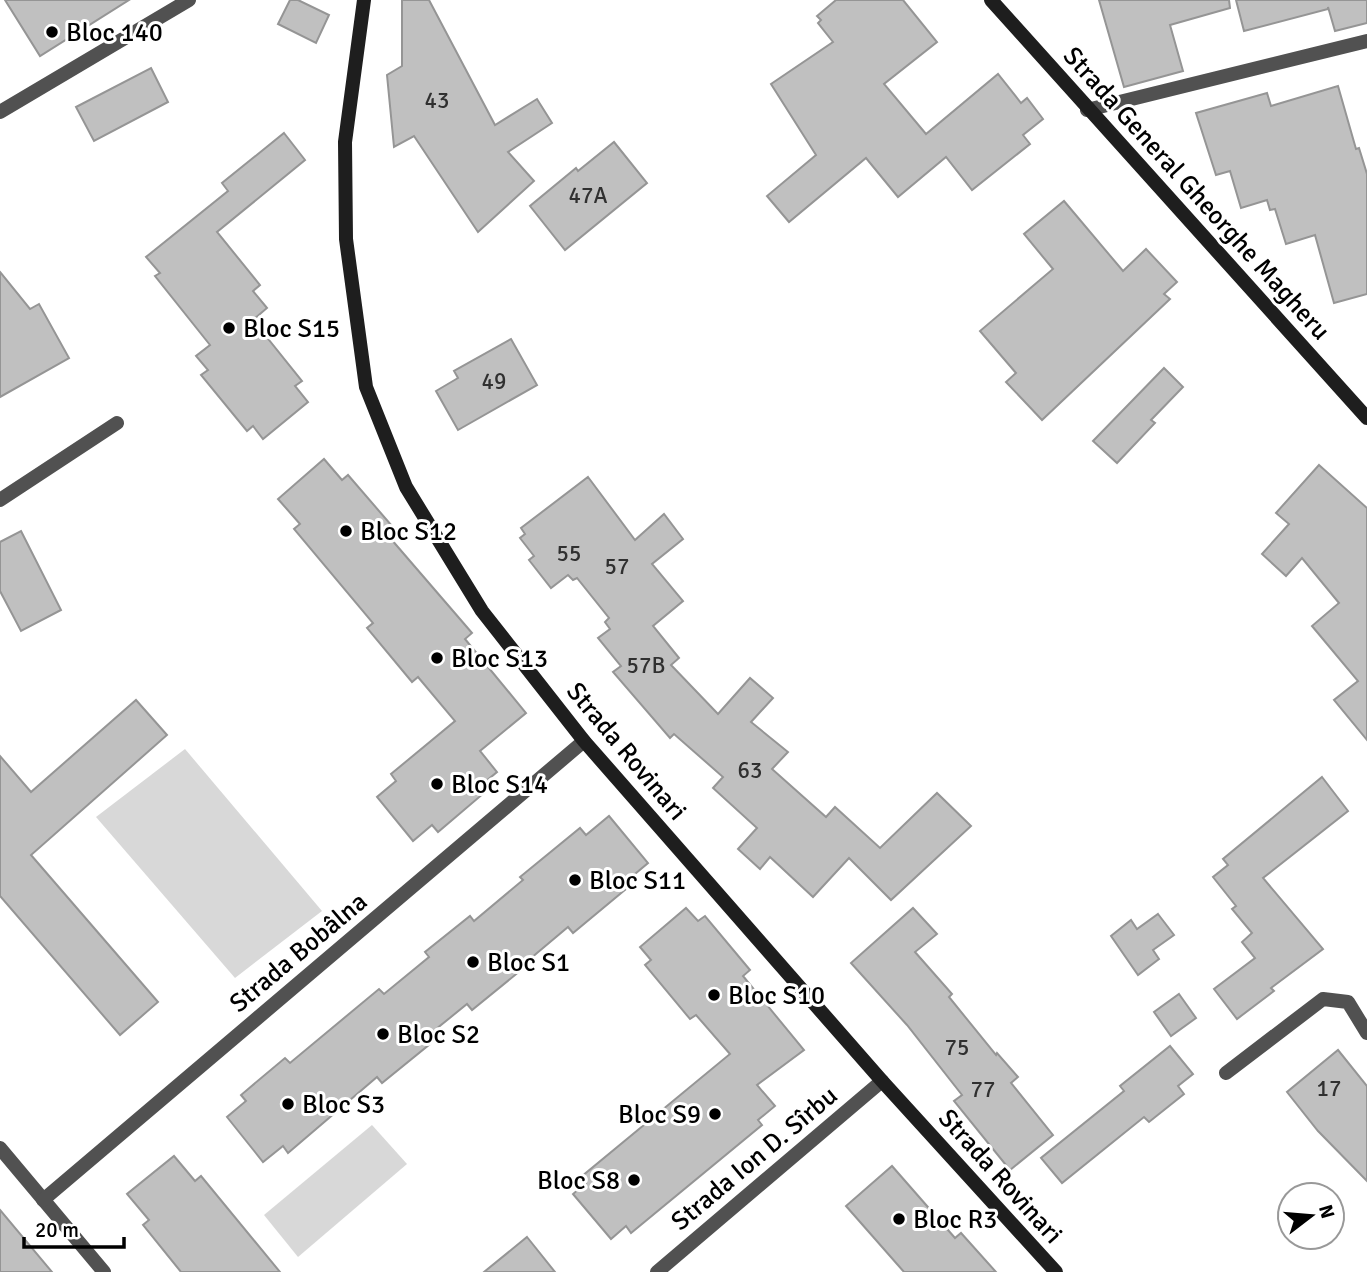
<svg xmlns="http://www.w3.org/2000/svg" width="1367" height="1272" viewBox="0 0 1367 1272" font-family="Signika,sans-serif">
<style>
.green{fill:#d8d8d8}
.building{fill:#c0c0c0;stroke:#959595;stroke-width:2}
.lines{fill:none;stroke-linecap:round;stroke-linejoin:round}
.street{stroke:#515151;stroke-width:14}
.secondary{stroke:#1e1e1e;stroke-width:14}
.poi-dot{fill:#000;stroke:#fff;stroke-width:2.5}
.labels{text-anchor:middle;stroke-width:6;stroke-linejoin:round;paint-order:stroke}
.number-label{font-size:23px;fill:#303030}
.poi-label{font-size:26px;fill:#000;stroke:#fff;text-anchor:start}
.street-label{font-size:26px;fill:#000;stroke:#fff}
</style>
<rect width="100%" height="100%" fill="#fff"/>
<g class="green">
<path d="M 185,749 L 322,911 L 235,978 L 96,817 Z"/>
<path d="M 372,1125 L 407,1164 L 298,1257 L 264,1215 Z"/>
</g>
<g class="building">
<path d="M 5,0 L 129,0 L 40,56 Z"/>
<path d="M 290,0 L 298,0 L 329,15 L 316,43 L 278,24 Z"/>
<path d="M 402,0 L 429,0 L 495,125 L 537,99 L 552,123 L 508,152 L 534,181 L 478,232 L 414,136 L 394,147 L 387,75 L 402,66 Z"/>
<path d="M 836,0 L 903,0 L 937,42 L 884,84 L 926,134 L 998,74 L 1021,103 L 1027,98 L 1043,119 L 1023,135 L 1030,144 L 972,190 L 946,157 L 898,197 L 866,158 L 789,222 L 767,196 L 816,155 L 771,84 L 833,42 L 818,23 L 821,20 L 817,16 Z"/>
<path d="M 1099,0 L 1229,0 L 1230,8 L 1170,25 L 1183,71 L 1124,87 Z"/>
<path d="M 1236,0 L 1367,0 L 1367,23 L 1335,31 L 1328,7 L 1328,9 L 1244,31 Z"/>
<path d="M 151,68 L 168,102 L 94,141 L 76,107 Z"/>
<path d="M 1338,86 L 1356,149 L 1359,148 L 1367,174 L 1367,294 L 1334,303 L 1315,235 L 1286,244 L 1275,209 L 1270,210 L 1267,200 L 1241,208 L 1230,171 L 1216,175 L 1196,113 L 1267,93 L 1271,106 Z"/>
<path d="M 284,133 L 305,160 L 217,232 L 260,285 L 253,291 L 267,308 L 253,320 L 302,381 L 295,386 L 308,402 L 263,439 L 253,426 L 247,431 L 201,375 L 208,370 L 196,356 L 210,345 L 155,276 L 160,273 L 146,257 L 228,191 L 222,183 Z"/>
<path d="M 614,142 L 647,183 L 565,250 L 530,206 L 576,168 L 578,171 Z"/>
<path d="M 1064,201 L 1123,271 L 1146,249 L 1177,282 L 1164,294 L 1170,299 L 1042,420 L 1006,382 L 1016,373 L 980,331 L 1053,269 L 1024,234 Z"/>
<path d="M 0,272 L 30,309 L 39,304 L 69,358 L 0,397 Z"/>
<path d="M 511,339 L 537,385 L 458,430 L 436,391 L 458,378 L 454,371 Z"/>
<path d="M 1164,368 L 1183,387 L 1151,420 L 1155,423 L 1117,463 L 1093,441 Z"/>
<path d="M 324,459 L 342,480 L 348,475 L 398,533 L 391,539 L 472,633 L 465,639 L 526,713 L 480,751 L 497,772 L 479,787 L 484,793 L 438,832 L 432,825 L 413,841 L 377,797 L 396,781 L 391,774 L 455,721 L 418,677 L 412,682 L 367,628 L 373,623 L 294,529 L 300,524 L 278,499 Z"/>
<path d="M 1319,465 L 1367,508 L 1367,740 L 1334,700 L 1358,681 L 1312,626 L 1339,603 L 1302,558 L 1286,576 L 1262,554 L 1289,524 L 1276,513 Z"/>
<path d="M 588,477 L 635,540 L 664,514 L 683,539 L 652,564 L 683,601 L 653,626 L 679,658 L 671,665 L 718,714 L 750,678 L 773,698 L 751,722 L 788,752 L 772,769 L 826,817 L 835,807 L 880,848 L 937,793 L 971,826 L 891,900 L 849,858 L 813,897 L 770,857 L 760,869 L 738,849 L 757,828 L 713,788 L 723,777 L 674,734 L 670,738 L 613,672 L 621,666 L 598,638 L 610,629 L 605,622 L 609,618 L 577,578 L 573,580 L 568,575 L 551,588 L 529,560 L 534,556 L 520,538 L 525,534 L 521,528 Z"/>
<path d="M 21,531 L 61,610 L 21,631 L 0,591 L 0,542 Z"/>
<path d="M 136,700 L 167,735 L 31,855 L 158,1002 L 120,1035 L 0,896 L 0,756 L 31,792 Z"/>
<path d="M 1322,777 L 1348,811 L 1263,878 L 1323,949 L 1271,988 L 1274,991 L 1237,1019 L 1214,989 L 1255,958 L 1242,942 L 1252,933 L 1232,909 L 1236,906 L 1213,877 L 1228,865 L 1223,859 Z"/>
<path d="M 609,816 L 648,863 L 623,884 L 626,889 L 573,933 L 568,927 L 518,969 L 520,971 L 472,1010 L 467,1004 L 425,1038 L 430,1044 L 382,1083 L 377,1077 L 288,1153 L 283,1146 L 263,1162 L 227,1117 L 246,1101 L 241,1095 L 285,1058 L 290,1063 L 379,989 L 384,994 L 429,957 L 425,952 L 470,916 L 474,921 L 523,880 L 520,877 L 580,828 L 586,835 Z"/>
<path d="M 686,908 L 698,921 L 705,916 L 750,970 L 743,976 L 804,1050 L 757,1085 L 775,1106 L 758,1120 L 762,1125 L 631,1233 L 626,1226 L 611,1239 L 573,1194 L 586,1183 L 581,1177 L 730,1054 L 696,1015 L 690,1019 L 645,965 L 651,960 L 640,947 Z"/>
<path d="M 913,908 L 937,934 L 915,952 L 952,994 L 949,997 L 996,1055 L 997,1053 L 1018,1077 L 1011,1083 L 1053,1135 L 1010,1170 L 954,1101 L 962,1095 L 907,1025 L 851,963 Z"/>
<path d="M 1158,914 L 1174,935 L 1153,950 L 1159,959 L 1138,975 L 1111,936 L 1131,920 L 1137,929 Z"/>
<path d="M 1179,994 L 1196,1018 L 1171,1036 L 1154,1012 Z"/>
<path d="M 1170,1046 L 1193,1074 L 1178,1086 L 1184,1094 L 1149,1122 L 1144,1117 L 1062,1183 L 1041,1158 L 1124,1091 L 1120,1086 Z"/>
<path d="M 1338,1050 L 1367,1086 L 1367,1181 L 1318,1131 L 1287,1092 Z"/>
<path d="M 174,1156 L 195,1181 L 201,1176 L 280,1272 L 181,1272 L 143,1225 L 149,1220 L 127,1194 Z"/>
<path d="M 892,1166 L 955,1238 L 961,1233 L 996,1272 L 904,1272 L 846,1206 Z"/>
<path d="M 0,1210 L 52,1272 L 0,1272 Z"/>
<path d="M 527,1237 L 555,1272 L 484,1272 Z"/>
</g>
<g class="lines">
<g class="street">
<path d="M 1087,110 L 1367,41"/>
<path d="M 0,112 L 189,0"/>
<path d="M 0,500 L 117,423"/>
<path d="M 1226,1073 L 1323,999 L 1348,1002 L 1367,1033"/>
<path d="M 0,1148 L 104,1272"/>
<path d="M 43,1200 L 584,741"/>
<path d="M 657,1272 L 882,1081"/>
</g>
<g class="secondary">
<path d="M 364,0 L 345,142 L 346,239 L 366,387 L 406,487 L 482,611 L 584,741 L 882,1081 L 1056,1272"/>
<path d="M 991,0 L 1367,418"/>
</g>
</g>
<g class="poi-dot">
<circle cx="52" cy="32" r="7"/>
<circle cx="229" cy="328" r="7"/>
<circle cx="346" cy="531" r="7"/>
<circle cx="437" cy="658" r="7"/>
<circle cx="437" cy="784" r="7"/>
<circle cx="575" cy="880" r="7"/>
<circle cx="473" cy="962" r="7"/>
<circle cx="714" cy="995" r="7"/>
<circle cx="383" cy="1034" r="7"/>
<circle cx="288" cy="1104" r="7"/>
<circle cx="715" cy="1114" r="7"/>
<circle cx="634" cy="1180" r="7"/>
<circle cx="899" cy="1219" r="7"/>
</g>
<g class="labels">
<g class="number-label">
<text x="437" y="108">43</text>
<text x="588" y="203">47A</text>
<text x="494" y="389">49</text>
<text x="569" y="561">55</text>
<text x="617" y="574">57</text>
<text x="646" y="673">57B</text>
<text x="750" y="778">63</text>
<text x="957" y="1055">75</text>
<text x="1329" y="1096">17</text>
<text x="983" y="1097">77</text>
</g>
<g class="poi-label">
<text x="66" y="41">Bloc 140</text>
<text x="243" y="337">Bloc S15</text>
<text x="360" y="540">Bloc S12</text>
<text x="451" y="667">Bloc S13</text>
<text x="451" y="793">Bloc S14</text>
<text x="589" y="889">Bloc S11</text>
<text x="487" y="971">Bloc S1</text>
<text x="728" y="1004">Bloc S10</text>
<text x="397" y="1043">Bloc S2</text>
<text x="302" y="1113">Bloc S3</text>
<text x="701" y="1123" text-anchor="end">Bloc S9</text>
<text x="620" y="1189" text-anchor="end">Bloc S8</text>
<text x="913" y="1228">Bloc R3</text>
</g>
<g class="street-label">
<text transform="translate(1197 193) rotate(48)" y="9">Strada General Gheorghe Magheru</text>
<text transform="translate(627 751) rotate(50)" y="9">Strada Rovinari</text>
<text transform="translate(298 952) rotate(-40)" y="9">Strada Bobâlna</text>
<text transform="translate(754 1158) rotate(-40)" y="9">Strada Ion D. Sîrbu</text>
<text transform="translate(1001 1176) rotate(48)" y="9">Strada Rovinari</text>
</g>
</g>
<g transform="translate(1311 1216) rotate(74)"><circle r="33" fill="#ffffff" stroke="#999999" stroke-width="2"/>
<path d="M0-5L12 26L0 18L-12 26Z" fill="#000000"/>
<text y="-10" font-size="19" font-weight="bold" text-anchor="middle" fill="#000000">N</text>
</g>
<path d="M24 1237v10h100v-10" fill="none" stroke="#000000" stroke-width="3.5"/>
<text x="35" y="1237" font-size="21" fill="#000000" stroke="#ffffff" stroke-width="5" paint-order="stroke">20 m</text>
</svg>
